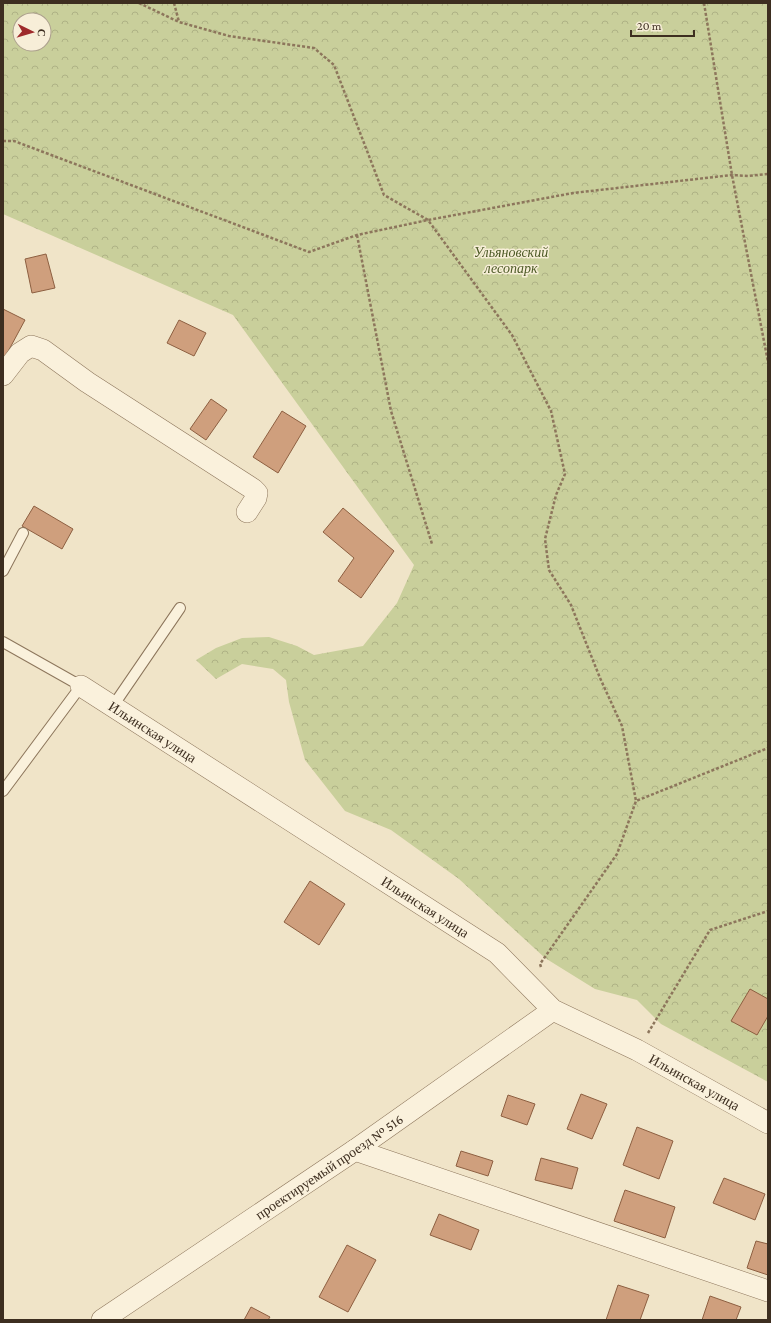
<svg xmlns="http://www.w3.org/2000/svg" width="771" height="1323" viewBox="0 0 771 1323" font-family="'Crimson Pro',serif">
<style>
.forest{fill:url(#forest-crowns);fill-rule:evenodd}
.building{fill:#cf9f7d;stroke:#8d5f41}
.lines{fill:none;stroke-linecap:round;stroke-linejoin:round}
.lane-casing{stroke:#8d765c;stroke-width:12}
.street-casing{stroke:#8d765c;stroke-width:22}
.path{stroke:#8d765c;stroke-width:2.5;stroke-dasharray:3 2;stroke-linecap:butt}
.lane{stroke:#faf1dc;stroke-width:10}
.street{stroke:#faf1dc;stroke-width:21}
.labels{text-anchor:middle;stroke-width:3;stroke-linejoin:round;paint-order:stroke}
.park-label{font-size:14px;font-style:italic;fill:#4d5a26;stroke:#f7eed8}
.street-label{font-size:14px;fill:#3d2e20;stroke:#f7eed8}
</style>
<defs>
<pattern id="forest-crowns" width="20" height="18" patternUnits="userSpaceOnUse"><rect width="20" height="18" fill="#c9cf9b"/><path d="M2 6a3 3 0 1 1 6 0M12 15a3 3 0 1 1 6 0" fill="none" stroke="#aeb285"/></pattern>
</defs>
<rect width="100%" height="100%" fill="#f0e4c8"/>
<path class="forest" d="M 3,3 L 768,3 L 768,1082 L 661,1024 L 637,1000 L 595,989 L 545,958 L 459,879 L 391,830 L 345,811 L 305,760 L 289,702 L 286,680 L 273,669 L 242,664 L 216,679 L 196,660 L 216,648 L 242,638 L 269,637 L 297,646 L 314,655 L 363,646 L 397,603 L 414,565 L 233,315 L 3,214 ZM 20,20 L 44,20 L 44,44 L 20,44 Z"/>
<g class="building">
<path d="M 46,254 L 55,288 L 32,293 L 25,259 Z"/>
<path d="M 3,309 L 25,320 L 4,359 L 3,358 Z"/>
<path d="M 179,320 L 206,333 L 194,356 L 167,343 Z"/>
<path d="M 211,399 L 227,410 L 206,440 L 190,429 Z"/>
<path d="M 282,411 L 306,426 L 278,473 L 253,457 Z"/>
<path d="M 34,506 L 73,529 L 62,549 L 22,526 Z"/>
<path d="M 343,508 L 394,551 L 361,598 L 338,581 L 354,558 L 323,532 Z"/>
<path d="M 310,881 L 345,904 L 319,945 L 284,922 Z"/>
<path d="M 750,989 L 768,999 L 768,1016 L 757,1035 L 731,1021 Z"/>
<path d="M 581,1094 L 607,1104 L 592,1139 L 567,1129 Z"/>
<path d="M 508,1095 L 535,1104 L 527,1125 L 501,1116 Z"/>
<path d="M 637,1127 L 673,1141 L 659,1179 L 623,1165 Z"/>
<path d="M 461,1151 L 493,1161 L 488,1176 L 456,1166 Z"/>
<path d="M 541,1158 L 578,1168 L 572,1189 L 535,1180 Z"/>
<path d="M 724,1178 L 765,1194 L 755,1220 L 713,1203 Z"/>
<path d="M 625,1190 L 675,1207 L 665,1238 L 614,1221 Z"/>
<path d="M 439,1214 L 479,1230 L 471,1250 L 430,1235 Z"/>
<path d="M 756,1241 L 768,1244 L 768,1275 L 747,1268 Z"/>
<path d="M 347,1245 L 376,1260 L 348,1312 L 319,1297 Z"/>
<path d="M 618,1285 L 649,1295 L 640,1320 L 606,1320 Z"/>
<path d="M 710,1296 L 741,1307 L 736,1320 L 702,1320 Z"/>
<path d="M 251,1307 L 270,1317 L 268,1320 L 244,1320 Z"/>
</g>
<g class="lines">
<defs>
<g id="lane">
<path d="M 3,571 L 23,533"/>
<path d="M 3,642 L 81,686 L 3,791"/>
<path d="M 113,706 L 180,608"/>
</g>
<g id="street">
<path d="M 3,375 L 20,353 L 31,346 L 43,350 L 87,382 L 253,489 L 257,493 L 256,498 L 247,512"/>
<path id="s1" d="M 81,686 L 497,953 L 553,1010 L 637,1050 L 768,1123"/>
<path d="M 355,1150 L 768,1291"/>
<path id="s2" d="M 102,1320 L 355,1150 L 553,1010"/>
</g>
</defs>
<use href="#lane" class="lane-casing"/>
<use href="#street" class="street-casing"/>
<g class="path">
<path d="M 139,3 L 179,22 L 229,36 L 314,48 L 334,65 L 384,195 L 428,220 L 512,335 L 551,411 L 565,474 L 556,495 L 545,539 L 549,570 L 571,605 L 600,678 L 622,726 L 636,801"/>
<path d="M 174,3 L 179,22"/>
<path d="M 704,3 L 732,175 L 768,362"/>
<path d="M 3,141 L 14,141 L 309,252 L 357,235 L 428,220 L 573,193 L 732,175 L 748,176 L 768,174"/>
<path d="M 357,235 L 391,411 L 432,544"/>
<path d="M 541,967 L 540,964 L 617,854 L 636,801 L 768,748"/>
<path d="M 648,1033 L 710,930 L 768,911"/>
</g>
<use href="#lane" class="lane"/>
<use href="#street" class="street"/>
</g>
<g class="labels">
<g class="park-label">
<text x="511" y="257">Ульяновский<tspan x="511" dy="16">лесопарк</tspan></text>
</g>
<g class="street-label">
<text dy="5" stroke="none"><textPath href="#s1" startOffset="85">Ильинская улица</textPath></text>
<text dy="5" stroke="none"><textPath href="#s1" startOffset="409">Ильинская улица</textPath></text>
<text dy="5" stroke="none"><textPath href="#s1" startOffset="733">Ильинская улица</textPath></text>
<text dy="5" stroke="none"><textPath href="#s2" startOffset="274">проектируемый проезд № 516</textPath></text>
</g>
</g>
<rect width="771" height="1323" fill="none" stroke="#3d2e20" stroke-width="8"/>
<g transform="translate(32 32) rotate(95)"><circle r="19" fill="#f7eed8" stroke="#ada18e"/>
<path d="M0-3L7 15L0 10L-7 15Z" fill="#9e2a2b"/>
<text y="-6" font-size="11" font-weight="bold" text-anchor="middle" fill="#3d2e20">С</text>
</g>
<path d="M631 30v6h63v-6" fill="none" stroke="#3d2e20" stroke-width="2"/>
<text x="637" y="30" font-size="12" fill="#3d2e20" stroke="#f7eed8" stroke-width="3" paint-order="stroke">20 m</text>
</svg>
